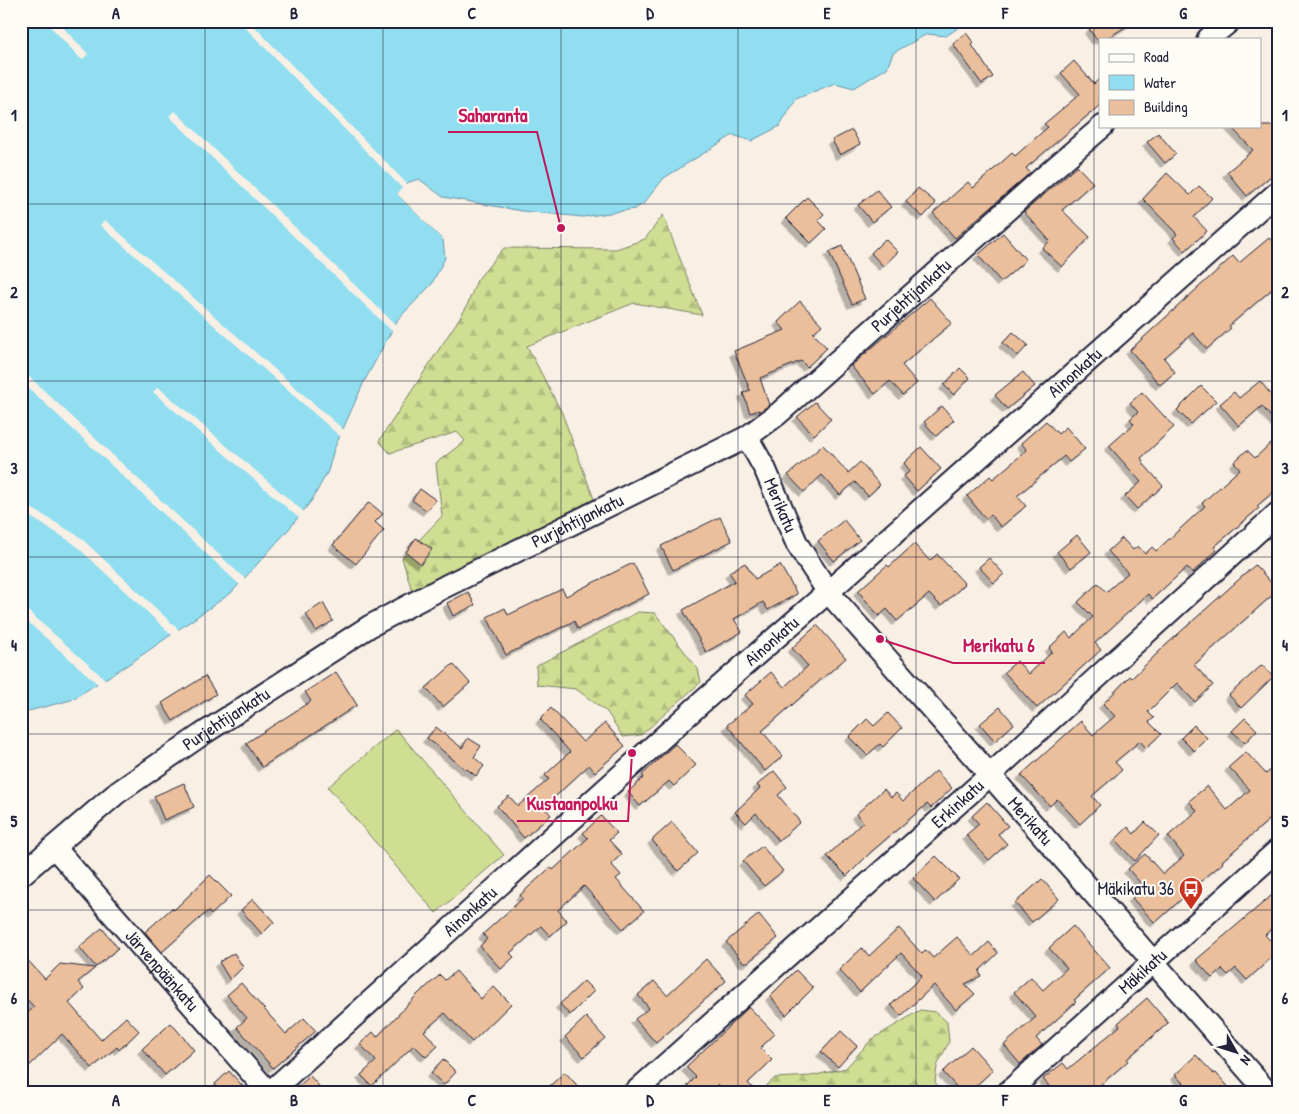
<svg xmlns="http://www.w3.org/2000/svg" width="1299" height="1114" viewBox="0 0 1299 1114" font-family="'Patrick Hand',sans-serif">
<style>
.grass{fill:#cfde92;stroke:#788066}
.forest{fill:url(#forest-firs);stroke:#788066}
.water{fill:#91def0;stroke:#6593a8}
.pier{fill:#f9f0e5}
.building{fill:#ebbf9b;stroke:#22223b;filter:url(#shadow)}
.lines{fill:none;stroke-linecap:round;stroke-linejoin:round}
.minor-casing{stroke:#22223b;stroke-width:25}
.minor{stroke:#fdfcf7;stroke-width:21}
.grid{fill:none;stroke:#22223b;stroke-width:1;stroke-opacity:0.55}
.labels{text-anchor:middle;stroke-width:4;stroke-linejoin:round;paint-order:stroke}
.street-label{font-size:18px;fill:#22223b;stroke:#fdfcf7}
.poi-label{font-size:18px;fill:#22223b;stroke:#fdfcf7;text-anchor:end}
.leader{fill:none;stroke:#c2185b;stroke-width:2}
.callout-dot{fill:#c2185b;stroke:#fdfcf7;stroke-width:2}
.callout-label{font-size:19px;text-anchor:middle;font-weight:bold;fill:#c2185b;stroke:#fdfcf7;stroke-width:4;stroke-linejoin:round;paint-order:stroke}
.neatline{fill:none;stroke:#22223b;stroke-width:2}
.grid-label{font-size:16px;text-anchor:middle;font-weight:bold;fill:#22223b}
</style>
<defs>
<pattern id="forest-firs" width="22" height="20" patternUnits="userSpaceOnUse" patternTransform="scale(1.25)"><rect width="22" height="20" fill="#cfde92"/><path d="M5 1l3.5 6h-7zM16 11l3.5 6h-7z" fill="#b1be7f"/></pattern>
<filter id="shadow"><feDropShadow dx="-4.5" dy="4.5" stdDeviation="0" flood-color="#0004"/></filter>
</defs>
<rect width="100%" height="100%" fill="#f9f0e5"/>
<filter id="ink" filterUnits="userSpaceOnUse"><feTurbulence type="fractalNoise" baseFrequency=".02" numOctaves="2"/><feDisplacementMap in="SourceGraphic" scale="10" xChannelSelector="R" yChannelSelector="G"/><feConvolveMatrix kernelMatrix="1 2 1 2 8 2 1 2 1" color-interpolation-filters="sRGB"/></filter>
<g filter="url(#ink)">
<path class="grass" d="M 396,729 L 504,855 L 436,913 L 328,787 Z"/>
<g class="forest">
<path d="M 663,215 L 702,315 L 634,303 L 527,346 L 562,413 L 594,499 L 412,591 L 402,558 L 442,516 L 436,463 L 465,441 L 457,432 L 390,453 L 379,441 L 466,308 L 477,280 L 504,248 L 616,249 L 645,239 Z"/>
<path d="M 638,612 L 655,613 L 698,669 L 701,682 L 641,735 L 623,737 L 607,712 L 576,689 L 537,685 L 536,666 Z"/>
<path d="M 920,1010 L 936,1012 L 947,1022 L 949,1042 L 937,1066 L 935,1082 L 943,1093 L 758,1093 L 775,1078 L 811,1076 L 846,1068 L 871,1040 Z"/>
</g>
<path class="water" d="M 21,21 L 958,21 L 961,26 L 946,36 L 927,34 L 893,53 L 887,68 L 854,88 L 835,83 L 796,99 L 780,126 L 751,141 L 733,135 L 664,178 L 644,203 L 635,209 L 583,217 L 522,211 L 443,197 L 419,179 L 409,182 L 397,194 L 443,240 L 445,258 L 431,285 L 398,319 L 364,382 L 334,449 L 328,471 L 312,500 L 288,530 L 231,593 L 132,662 L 71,700 L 21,713 Z"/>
<g class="pier">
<path d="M 45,21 L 57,21 L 88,54 L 82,60 Z"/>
<path d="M 243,21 L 249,21 L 409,186 L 401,194 L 444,238 L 443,240 L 397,194 L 402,188 L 241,23 Z"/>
<path d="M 175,111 L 397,326 L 394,333 L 169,116 Z"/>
<path d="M 105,220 L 345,431 L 342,438 L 100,225 Z"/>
<path d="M 21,369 L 246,580 L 241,586 L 21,381 Z"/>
<path d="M 158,387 L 305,513 L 300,519 L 153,392 Z"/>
<path d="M 21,502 L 80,537 L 180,631 L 173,636 L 73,543 L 21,511 Z"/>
<path d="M 21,605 L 106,680 L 105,681 L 99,685 L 21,616 Z"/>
</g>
<g class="building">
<path d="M 1099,21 L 1135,21 L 1106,39 L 1096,39 L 1089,29 Z"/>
<path d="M 966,33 L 974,43 L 972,45 L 993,77 L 982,84 L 953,44 Z"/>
<path d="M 1074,61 L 1094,84 L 1100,78 L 1100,105 L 1026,168 L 1030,173 L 955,238 L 933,213 L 968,182 L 973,188 L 1012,153 L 1015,156 L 1048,127 L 1044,124 L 1080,94 L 1061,73 Z"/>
<path d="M 1230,126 L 1278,126 L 1278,170 L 1247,196 L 1227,172 L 1253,150 Z"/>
<path d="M 852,130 L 860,144 L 840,155 L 832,140 Z"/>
<path d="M 1158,133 L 1176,154 L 1165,163 L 1147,142 Z"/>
<path d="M 1077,166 L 1093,183 L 1062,210 L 1090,237 L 1062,267 L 1042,248 L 1050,241 L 1024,212 Z"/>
<path d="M 1167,173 L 1190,195 L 1199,186 L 1212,198 L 1194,217 L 1207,231 L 1185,251 L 1173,238 L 1177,234 L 1143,199 Z"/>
<path d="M 918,188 L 936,203 L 923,217 L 906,202 Z"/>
<path d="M 877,190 L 891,207 L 872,222 L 858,205 Z"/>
<path d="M 807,197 L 824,214 L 818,220 L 826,229 L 811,243 L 786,218 Z"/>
<path d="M 1003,233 L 1026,260 L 1001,282 L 978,255 Z"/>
<path d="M 1269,238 L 1278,248 L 1278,284 L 1229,326 L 1231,328 L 1207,349 L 1193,333 L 1164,358 L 1175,372 L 1160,385 L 1130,350 L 1233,256 L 1239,263 Z"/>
<path d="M 885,239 L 898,252 L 883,266 L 871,253 Z"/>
<path d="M 842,246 L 865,299 L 852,304 L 829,252 Z"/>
<path d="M 930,298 L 952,323 L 902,365 L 917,383 L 903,395 L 890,381 L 875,394 L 851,366 Z"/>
<path d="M 800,301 L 822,325 L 813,333 L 827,348 L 807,367 L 801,361 L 760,378 L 769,405 L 759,412 L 759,410 L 750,413 L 743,393 L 750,390 L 734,351 L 785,330 L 778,322 Z"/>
<path d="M 1013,332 L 1028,345 L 1018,356 L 1003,343 Z"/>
<path d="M 960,368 L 970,378 L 954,395 L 944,385 Z"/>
<path d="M 1023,372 L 1035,386 L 1007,409 L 995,395 Z"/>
<path d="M 1260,381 L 1278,403 L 1278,426 L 1262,406 L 1239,426 L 1220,404 L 1234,392 L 1239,398 Z"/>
<path d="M 1201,386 L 1216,401 L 1191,424 L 1177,410 Z"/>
<path d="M 1142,392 L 1174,427 L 1141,458 L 1143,461 L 1142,462 L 1163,486 L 1137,509 L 1125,496 L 1141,482 L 1109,446 L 1134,424 L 1130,419 L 1138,412 L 1130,403 Z"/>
<path d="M 815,402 L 831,419 L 814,435 L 797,417 Z"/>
<path d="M 942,406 L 954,420 L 936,436 L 924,422 Z"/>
<path d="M 1046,421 L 1058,434 L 1066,427 L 1085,449 L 1069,462 L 1064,456 L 1017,496 L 1026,506 L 1001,527 L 991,515 L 986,519 L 967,496 L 990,476 L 993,479 L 1027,450 L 1021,443 Z"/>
<path d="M 1271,443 L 1278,451 L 1278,488 L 1257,506 L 1259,508 L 1214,547 L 1217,550 L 1192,573 L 1187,567 L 1152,599 L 1148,594 L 1095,643 L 1101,650 L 1037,708 L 1004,672 L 1017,661 L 1029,674 L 1052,652 L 1049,648 L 1066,632 L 1071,638 L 1093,617 L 1078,602 L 1098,583 L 1106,592 L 1128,573 L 1108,551 L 1122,538 L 1133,550 L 1138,546 L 1145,554 L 1152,547 L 1156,551 L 1205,506 L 1202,503 L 1240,469 L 1234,462 L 1247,450 L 1255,458 Z"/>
<path d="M 823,445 L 848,473 L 860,462 L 880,485 L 868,496 L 855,482 L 840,495 L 822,475 L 804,492 L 788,475 Z"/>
<path d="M 921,447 L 941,469 L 917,491 L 904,476 L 910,471 L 904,463 Z"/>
<path d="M 420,489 L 436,500 L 427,511 L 412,500 Z"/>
<path d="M 369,502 L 383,514 L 375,522 L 384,530 L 356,564 L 333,545 Z"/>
<path d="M 720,517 L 732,541 L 673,570 L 661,546 Z"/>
<path d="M 844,520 L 860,540 L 834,561 L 818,541 Z"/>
<path d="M 1077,535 L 1091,552 L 1071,568 L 1057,552 Z"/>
<path d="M 416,538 L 432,549 L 421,564 L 406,552 Z"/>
<path d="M 914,544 L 930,561 L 937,554 L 965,584 L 941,606 L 929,594 L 897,621 L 887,609 L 879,616 L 858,591 L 887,565 L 889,567 Z"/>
<path d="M 989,558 L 1004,574 L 994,583 L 979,567 Z"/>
<path d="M 633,563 L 649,594 L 578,629 L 574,621 L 506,655 L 487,617 L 505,608 L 508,615 L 562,589 L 566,596 Z"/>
<path d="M 745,563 L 755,579 L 780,565 L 797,594 L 768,610 L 763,602 L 734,619 L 742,632 L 706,652 L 683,610 L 735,581 L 729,572 Z"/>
<path d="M 1255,565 L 1278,590 L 1194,665 L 1213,685 L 1195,702 L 1177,683 L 1148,712 L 1154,718 L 1149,722 L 1161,734 L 1146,748 L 1140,741 L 1115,762 L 1122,770 L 1092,796 L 1100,805 L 1080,824 L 1057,799 L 1050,806 L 1021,775 L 1081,721 L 1093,735 L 1115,716 L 1103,704 L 1130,676 L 1132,678 L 1166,645 Z"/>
<path d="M 468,592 L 475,605 L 453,616 L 447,603 Z"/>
<path d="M 323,603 L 333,621 L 316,631 L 306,614 Z"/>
<path d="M 817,625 L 846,658 L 762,731 L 783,756 L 765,771 L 727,725 L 753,704 L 745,695 L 771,672 L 784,687 L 808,666 L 792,648 Z"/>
<path d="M 453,664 L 470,683 L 443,707 L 426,688 Z"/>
<path d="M 1262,665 L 1273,677 L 1241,708 L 1229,695 Z"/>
<path d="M 336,672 L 357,705 L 262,767 L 246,743 L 311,701 L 305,692 Z"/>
<path d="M 205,676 L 216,694 L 173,721 L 162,703 Z"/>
<path d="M 1000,707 L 1014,724 L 995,741 L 980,724 Z"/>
<path d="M 551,708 L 583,742 L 605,723 L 625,746 L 595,772 L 589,765 L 544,807 L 551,815 L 524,838 L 497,806 L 509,796 L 518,806 L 549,779 L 545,775 L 570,752 L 540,719 Z"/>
<path d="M 888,713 L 902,728 L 883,747 L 880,744 L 867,755 L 849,737 L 867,719 L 874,726 Z"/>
<path d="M 1245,718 L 1257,730 L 1245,743 L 1232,731 Z"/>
<path d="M 1194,725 L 1207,738 L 1194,751 L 1181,738 Z"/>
<path d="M 436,727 L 462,748 L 468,738 L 481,746 L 474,757 L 484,766 L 476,776 L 467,769 L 466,770 L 427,738 Z"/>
<path d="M 675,744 L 696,765 L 674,786 L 669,781 L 640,806 L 628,792 L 644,777 L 642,775 Z"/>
<path d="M 1246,752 L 1266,774 L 1278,764 L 1278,812 L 1222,861 L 1223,863 L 1183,896 L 1184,897 L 1155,923 L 1132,898 L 1144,887 L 1128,869 L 1145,854 L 1163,874 L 1184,856 L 1168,836 L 1197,811 L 1189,801 L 1207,786 L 1227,810 L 1250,790 L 1229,767 Z"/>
<path d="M 774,771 L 787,787 L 778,795 L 800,822 L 779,841 L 756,813 L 746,823 L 735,812 L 760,788 L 757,785 Z"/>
<path d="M 936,771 L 952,788 L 931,808 L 927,804 L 871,852 L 847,876 L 827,856 L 863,822 L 856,814 L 884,789 L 891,797 L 896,793 L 903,801 Z"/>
<path d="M 184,783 L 194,807 L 164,820 L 154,796 Z"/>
<path d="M 987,802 L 1008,826 L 998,834 L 1007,844 L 989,860 L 966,835 L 979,824 L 972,816 Z"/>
<path d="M 601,816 L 617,833 L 609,840 L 622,854 L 611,864 L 621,875 L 616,879 L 644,911 L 623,929 L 584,886 L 558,910 L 567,921 L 550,936 L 541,926 L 510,953 L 514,957 L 501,969 L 480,946 L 487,939 L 483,934 L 523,898 L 520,895 L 551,867 L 553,870 L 588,838 L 583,833 Z"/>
<path d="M 672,822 L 698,853 L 678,871 L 652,840 Z"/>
<path d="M 1145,822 L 1159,835 L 1135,861 L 1115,840 L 1128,827 L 1134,834 Z"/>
<path d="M 762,846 L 783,871 L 764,886 L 743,861 Z"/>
<path d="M 936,856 L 959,879 L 935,902 L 913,878 Z"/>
<path d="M 210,875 L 231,896 L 211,915 L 208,911 L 162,952 L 145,932 L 172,908 L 174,910 Z"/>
<path d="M 1042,879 L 1059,899 L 1032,922 L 1015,903 Z"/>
<path d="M 1278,890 L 1278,923 L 1265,935 L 1278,948 L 1278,952 L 1247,980 L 1236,968 L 1228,975 L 1222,969 L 1212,978 L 1196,960 Z"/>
<path d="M 253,899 L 274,922 L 262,934 L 241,910 Z"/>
<path d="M 759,914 L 778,938 L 748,962 L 743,962 L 726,942 Z"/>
<path d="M 1073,926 L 1110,968 L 1074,1000 L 1076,1002 L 1036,1038 L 1042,1045 L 1020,1064 L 1004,1045 L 1036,1017 L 1014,992 L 1031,977 L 1043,990 L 1067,968 L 1049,948 Z"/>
<path d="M 102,928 L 118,948 L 96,967 L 79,947 Z"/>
<path d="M 899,928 L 922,954 L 926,950 L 933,958 L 957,937 L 974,956 L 989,942 L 998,953 L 979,971 L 981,976 L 965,984 L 975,994 L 956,1010 L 934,985 L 901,1016 L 891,1005 L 922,976 L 901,953 L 860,992 L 839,970 L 862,948 L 869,956 Z"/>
<path d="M 21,953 L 45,979 L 60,964 L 95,968 L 78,982 L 84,989 L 69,1003 L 101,1040 L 126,1017 L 139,1031 L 119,1050 L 117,1047 L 92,1068 L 62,1034 L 21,1074 L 21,1053 L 28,1047 L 21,1040 L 21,1019 L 34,1007 L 21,993 Z"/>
<path d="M 234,953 L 243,967 L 230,980 L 219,962 Z"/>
<path d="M 706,959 L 726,981 L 656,1043 L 635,1019 L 649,1008 L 638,995 L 654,981 L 667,995 Z"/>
<path d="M 796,970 L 813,988 L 786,1015 L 770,996 Z"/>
<path d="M 456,971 L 481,999 L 493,986 L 511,1004 L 472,1042 L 445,1013 L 424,1031 L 438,1046 L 426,1057 L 414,1045 L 372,1086 L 361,1075 L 376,1061 L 360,1044 L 373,1032 L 377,1037 L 418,994 L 440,975 L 445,980 Z"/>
<path d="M 584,981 L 594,991 L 570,1015 L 560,1004 Z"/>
<path d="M 241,983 L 286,1034 L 304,1018 L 316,1031 L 273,1068 L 237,1027 L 247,1018 L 227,995 Z"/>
<path d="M 1147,998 L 1168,1023 L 1127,1059 L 1128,1061 L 1091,1093 L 1055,1093 L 1043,1079 L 1063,1063 L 1068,1069 L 1120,1026 L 1118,1023 Z"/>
<path d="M 749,1007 L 775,1034 L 760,1048 L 772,1060 L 748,1083 L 757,1093 L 726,1093 L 718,1084 L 709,1093 L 695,1093 L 688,1085 L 696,1077 L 686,1067 Z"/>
<path d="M 586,1017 L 605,1038 L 584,1057 L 565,1037 Z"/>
<path d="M 171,1023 L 194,1050 L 165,1075 L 142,1049 Z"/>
<path d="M 841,1031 L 857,1046 L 838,1067 L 821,1052 Z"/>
<path d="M 971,1046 L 993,1070 L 968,1093 L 962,1093 L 943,1072 Z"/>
<path d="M 1196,1055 L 1214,1074 L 1216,1073 L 1234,1093 L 1193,1093 L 1175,1075 Z"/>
<path d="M 443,1059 L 456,1072 L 444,1085 L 431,1073 Z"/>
<path d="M 229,1071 L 249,1093 L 223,1093 L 215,1084 Z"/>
<path d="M 565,1072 L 584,1093 L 542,1093 Z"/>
<path d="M 310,1076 L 325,1093 L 291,1093 Z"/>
</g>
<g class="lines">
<defs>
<g id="minor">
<path d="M 1208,39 L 1230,21"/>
<path id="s1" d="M 747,437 L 765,469 L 797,544 L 828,592 L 990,775 L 1268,1093"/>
<path id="s2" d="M 54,847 L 269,1093"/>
<path id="s3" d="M 21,875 L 117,793 L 201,735 L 370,626 L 446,586 L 747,437 L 778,414 L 1045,176 L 1103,126"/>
<path id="s4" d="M 269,1093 L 701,703 L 828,592 L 1278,192"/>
<path id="s5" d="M 634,1093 L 990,775 L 1278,513"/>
<path id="s6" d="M 1007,1093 L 1278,850"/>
</g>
</defs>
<use href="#minor" class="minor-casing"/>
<use href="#minor" class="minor"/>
</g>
</g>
<path class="grid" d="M 205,21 L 205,1093M 383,21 L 383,1093M 561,21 L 561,1093M 738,21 L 738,1093M 916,21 L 916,1093M 1094,21 L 1094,1093M 21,204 L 1278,204M 21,381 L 1278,381M 21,557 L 1278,557M 21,734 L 1278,734M 21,910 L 1278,910"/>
<defs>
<symbol id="bus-pin" viewBox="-11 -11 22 30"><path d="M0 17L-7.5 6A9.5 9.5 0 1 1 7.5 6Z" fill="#c8321e" stroke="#fdfcf7"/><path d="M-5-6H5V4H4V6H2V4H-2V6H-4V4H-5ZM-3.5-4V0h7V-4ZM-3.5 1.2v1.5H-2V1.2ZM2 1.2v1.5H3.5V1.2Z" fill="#fff"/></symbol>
</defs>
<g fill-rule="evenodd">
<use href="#bus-pin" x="1177" y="875" width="28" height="38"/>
</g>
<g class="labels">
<g class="street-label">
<text dy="6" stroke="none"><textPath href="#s3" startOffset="1068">Purjehtijankatu</textPath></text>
<text dy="6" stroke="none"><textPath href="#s4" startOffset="1081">Ainonkatu</textPath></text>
<text dy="6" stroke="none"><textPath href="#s1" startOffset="76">Merikatu</textPath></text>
<text dy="6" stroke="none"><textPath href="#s3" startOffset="662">Purjehtijankatu</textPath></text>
<text dy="6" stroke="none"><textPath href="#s4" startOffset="676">Ainonkatu</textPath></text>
<text dy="6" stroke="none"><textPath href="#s3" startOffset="258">Purjehtijankatu</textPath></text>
<text dy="6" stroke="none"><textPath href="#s5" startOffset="434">Erkinkatu</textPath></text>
<text dy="6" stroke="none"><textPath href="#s1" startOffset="481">Merikatu</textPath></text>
<text dy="6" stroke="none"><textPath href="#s4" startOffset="271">Ainonkatu</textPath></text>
<text dy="6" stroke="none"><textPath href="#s2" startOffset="164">Järvenpäänkatu</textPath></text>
<text dy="6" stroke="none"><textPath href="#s6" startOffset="182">Mäkikatu</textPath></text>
</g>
<g class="poi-label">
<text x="1174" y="895">Mäkikatu 36</text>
</g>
</g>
<path class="leader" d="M561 228L537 132H448M880 639L953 663H1045M632 753L628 821H517"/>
<g class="callout-dot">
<circle cx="561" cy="228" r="5"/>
<circle cx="880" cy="639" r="5"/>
<circle cx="632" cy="753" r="5"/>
</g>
<g class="callout-label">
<text x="493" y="122">Saharanta</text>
<text x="999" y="652">Merikatu 6</text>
<text x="572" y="810">Kustaanpolku</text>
</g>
<rect width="1299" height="1114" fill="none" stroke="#fdfcf7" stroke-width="55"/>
<rect x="1099" y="38" width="162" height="90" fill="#fdfcf7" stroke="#a5a5ac"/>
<rect x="1109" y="54" width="25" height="8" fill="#fdfcf7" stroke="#a5a5ac"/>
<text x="1144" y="62" font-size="15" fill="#22223b">Road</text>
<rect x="1109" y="75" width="25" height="15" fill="#91def0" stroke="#a5a5ac"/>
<text x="1144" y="88" font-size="15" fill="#22223b">Water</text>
<rect x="1109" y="100" width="25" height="15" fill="#ebbf9b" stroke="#a5a5ac"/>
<text x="1144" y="112" font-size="15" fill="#22223b">Building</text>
<g transform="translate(1236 1052) rotate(129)" stroke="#fdfcf7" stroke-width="4" paint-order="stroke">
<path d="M0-4L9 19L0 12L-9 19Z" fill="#22223b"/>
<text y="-8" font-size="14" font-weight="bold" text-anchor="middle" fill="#22223b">N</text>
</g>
<rect x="28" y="28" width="1244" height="1058" class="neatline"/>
<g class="grid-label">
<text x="116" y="19">A</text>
<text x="294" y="19">B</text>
<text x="472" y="19">C</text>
<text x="650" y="19">D</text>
<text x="827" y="19">E</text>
<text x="1005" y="19">F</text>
<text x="1183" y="19">G</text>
<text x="14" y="121">1</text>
<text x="1285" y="121">1</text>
<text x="14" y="298">2</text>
<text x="1285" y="298">2</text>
<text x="14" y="474">3</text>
<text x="1285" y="474">3</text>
<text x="14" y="651">4</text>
<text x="1285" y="651">4</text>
<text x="14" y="827">5</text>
<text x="1285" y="827">5</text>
<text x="14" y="1004">6</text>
<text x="1285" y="1004">6</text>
<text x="116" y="1106">A</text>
<text x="294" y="1106">B</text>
<text x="472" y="1106">C</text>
<text x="650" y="1106">D</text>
<text x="827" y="1106">E</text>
<text x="1005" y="1106">F</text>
<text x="1183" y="1106">G</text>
</g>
</svg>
